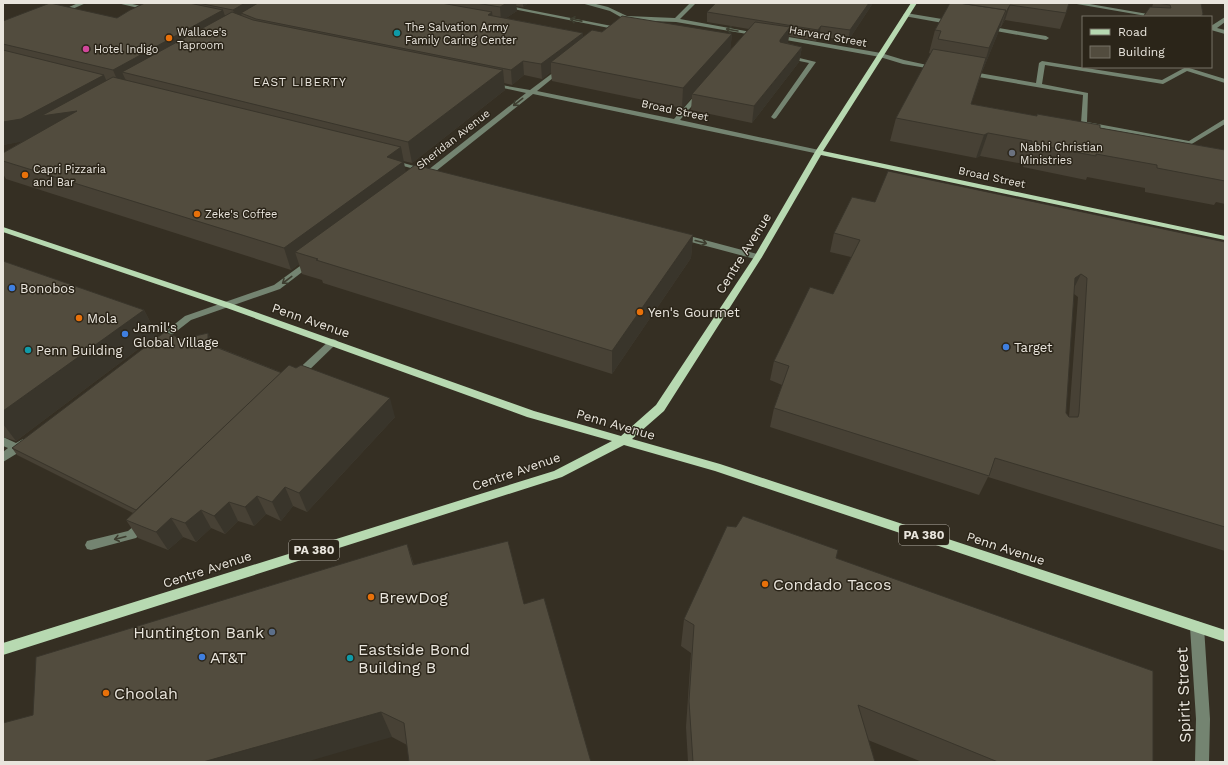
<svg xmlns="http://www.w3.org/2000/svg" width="1228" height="765" viewBox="0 0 1228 765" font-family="'Work Sans',sans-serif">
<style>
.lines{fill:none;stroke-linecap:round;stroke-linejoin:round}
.minor{fill:#748471;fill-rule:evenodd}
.major{fill:#b7d9b1;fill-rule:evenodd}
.wall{fill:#474135;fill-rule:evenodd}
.shaded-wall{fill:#39352b}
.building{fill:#524c3e;stroke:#39352b;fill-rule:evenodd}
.oneway{stroke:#3d3d2f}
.culture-dot{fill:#0f9aa8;stroke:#2b2519;stroke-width:1.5}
.food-dot{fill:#e8710a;stroke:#2b2519;stroke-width:1.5}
.hotel-dot{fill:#d1479c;stroke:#2b2519;stroke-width:1.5}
.worship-dot{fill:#6b7280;stroke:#2b2519;stroke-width:1.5}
.shop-dot{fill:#3f7fe0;stroke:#2b2519;stroke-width:1.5}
.service-dot{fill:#5c6f8a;stroke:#2b2519;stroke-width:1.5}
.labels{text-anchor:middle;stroke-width:3;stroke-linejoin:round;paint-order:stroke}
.far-poi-label{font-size:11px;fill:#e9e5dd;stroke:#2b2519;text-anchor:start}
.far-street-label{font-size:11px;fill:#e9e5dd;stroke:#2b2519}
.far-neighbourhood-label{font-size:12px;letter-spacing:1px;fill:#e9e5dd;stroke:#2b2519}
.shield{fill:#2b2519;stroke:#b0aba2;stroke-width:1}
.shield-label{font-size:12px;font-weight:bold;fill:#e9e5dd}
.street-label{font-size:13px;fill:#e9e5dd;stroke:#2b2519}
.poi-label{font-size:13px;fill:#e9e5dd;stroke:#2b2519;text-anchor:start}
.near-poi-label{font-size:16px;fill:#e9e5dd;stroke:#2b2519;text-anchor:start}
.near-street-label{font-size:16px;fill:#e9e5dd;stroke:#2b2519}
</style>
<rect width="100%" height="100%" fill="#352f23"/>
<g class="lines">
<g class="minor">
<path d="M 78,3 L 86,3 L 61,14 L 56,13 Z"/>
<path d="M 117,3 L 128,3 L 154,9 L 151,11 Z"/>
<path d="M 483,3 L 494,3 L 617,27 L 614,29 Z"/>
<path d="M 581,3 L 592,3 L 608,7 L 627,16 L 675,18 L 690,3 L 696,3 L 680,19 L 762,34 L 759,36 L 676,22 L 626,20 L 610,11 Z"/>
<path d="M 1071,3 L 1084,3 L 1165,17 L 1152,17 Z"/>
<path d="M 906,13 L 954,21 L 957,23 L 954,25 L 904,16 L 903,15 Z"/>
<path d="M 1225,17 L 1225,22 L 1217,28 L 1225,30 L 1225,34 L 1211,30 L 1211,26 Z"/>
<path d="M 987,26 L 1046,36 L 1049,38 L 1046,40 L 985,29 L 984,28 Z"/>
<path d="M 777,35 L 881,53 L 904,60 L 941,68 L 938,70 L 903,64 L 880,57 L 775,38 L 775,36 Z"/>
<path d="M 787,55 L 816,62 L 776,118 L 774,119 L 771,117 L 809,63 L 785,58 L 784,57 Z"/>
<path d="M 1042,61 L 1162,80 L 1186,67 L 1225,79 L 1225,83 L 1187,71 L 1163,84 L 1045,65 L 1042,84 L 1088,93 L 1087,122 L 1189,141 L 1223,120 L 1225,119 L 1225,124 L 1190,145 L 1084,125 L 1081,123 L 1083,95 L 967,75 L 964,73 L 967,71 L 1036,83 L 1039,63 Z"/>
<path d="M 562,66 L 565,68 L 564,69 L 537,91 L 674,119 L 697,93 L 699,92 L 702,94 L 680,120 L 819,150 L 823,152 L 819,154 L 533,94 L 426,179 L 423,179 L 419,177 L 425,172 L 389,162 L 393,160 L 428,170 L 526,93 L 490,85 L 490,83 L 530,90 Z"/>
<path d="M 676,234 L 682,234 L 761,255 L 762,257 L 758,260 L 755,259 L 676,238 Z"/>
<path d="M 311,258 L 315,261 L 314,263 L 280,289 L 191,320 L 160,344 L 154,344 L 152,342 L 185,316 L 274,285 Z"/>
<path d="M 333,339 L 336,340 L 338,342 L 336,344 L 302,377 L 294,377 L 293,375 L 294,373 L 330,340 Z"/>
<path d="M 3,437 L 16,443 L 23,439 L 27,440 L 28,443 L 21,451 L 3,462 L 3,452 L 8,448 L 3,446 Z"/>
<path d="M 144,519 L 148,521 L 150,524 L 136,538 L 91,550 L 87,549 L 85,545 L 87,541 L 91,540 L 128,531 L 140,521 Z"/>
<path d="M 1197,621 L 1202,623 L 1204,627 L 1210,719 L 1209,762 L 1195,762 L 1196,719 L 1190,627 L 1192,623 Z"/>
</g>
<path class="major" d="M 911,3 L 917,3 L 823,151 L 1225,236 L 1225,240 L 821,155 L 762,257 L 664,411 L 632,439 L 720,464 L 1225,630 L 1225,642 L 715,471 L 624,445 L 562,477 L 3,655 L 3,643 L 554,471 L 612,441 L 527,417 L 224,307 L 3,232 L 3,227 L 230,303 L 534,411 L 621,436 L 656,405 L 754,257 L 815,152 Z"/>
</g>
<g class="wall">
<path d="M 145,3 L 529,3 L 523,7 L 516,6 L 517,11 L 506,18 L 583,33 L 583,37 L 602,32 L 732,34 L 730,50 L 749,29 L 707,22 L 707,12 L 716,3 L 873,3 L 848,41 L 819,36 L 816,41 L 789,36 L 788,42 L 787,43 L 802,47 L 799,62 L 752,123 L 691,110 L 692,97 L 682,108 L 552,81 L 551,72 L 542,79 L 524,75 L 512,85 L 504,83 L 505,90 L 412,163 L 403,161 L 405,172 L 693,235 L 691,258 L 612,374 L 323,283 L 322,280 L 302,274 L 299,264 L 291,270 L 6,179 L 3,174 L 3,153 L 23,141 L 3,145 L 3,21 L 117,18 Z"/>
<path d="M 950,3 L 1069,3 L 1066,13 L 1060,29 L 1005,20 L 1001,27 L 1000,27 L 998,33 L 982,72 L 971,104 L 1037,116 L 1037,114 L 1100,128 L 1225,150 L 1225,204 L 1216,202 L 1214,205 L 1145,192 L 1145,188 L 1087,177 L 1086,180 L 1023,167 L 1024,164 L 980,156 L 976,158 L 890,141 L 896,118 L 931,54 L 929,53 L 935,30 Z"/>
<path d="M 1148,3 L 1201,3 L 1203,14 L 1202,17 L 1143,17 L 1152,7 L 1153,4 Z"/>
<path d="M 875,202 L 1225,242 L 1225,551 L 988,477 L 979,495 L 770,427 L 774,408 L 782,385 L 770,380 L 774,361 L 833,294 L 851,257 L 830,252 L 834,233 ZM 1074,294 L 1078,297 L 1069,417 L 1066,413 Z"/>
<path d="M 3,261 L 144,310 L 157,335 L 16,441 L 3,437 Z"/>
<path d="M 208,333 L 211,340 L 212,345 L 395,417 L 307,512 L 293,506 L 281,521 L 266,514 L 254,526 L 238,521 L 225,534 L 211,528 L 196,542 L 183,537 L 168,550 L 138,538 L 126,520 L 133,513 L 17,455 L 12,448 L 182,339 Z"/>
<path d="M 407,544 L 414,565 L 407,745 L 392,737 L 33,715 Z"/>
<path d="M 836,558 L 1153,762 L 922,762 L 868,740 L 875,762 L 688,762 L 686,727 L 691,653 L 681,646 L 684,619 Z"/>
</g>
<g class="shaded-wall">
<path d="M 245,3 L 273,3 L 241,13 L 243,20 L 237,23 L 233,10 Z"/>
<path d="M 507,3 L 516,3 L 517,11 L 501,21 L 500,7 Z"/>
<path d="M 523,3 L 529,3 L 523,7 Z"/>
<path d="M 869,3 L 873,3 L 848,41 L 850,30 Z"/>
<path d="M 1010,5 L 1005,20 L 1001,27 L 1006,12 Z"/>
<path d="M 223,10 L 229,28 L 122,72 L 128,85 L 121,89 L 113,70 Z"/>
<path d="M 1006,10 L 998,33 L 982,72 L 989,48 Z"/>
<path d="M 492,12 L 494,26 L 488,15 Z"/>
<path d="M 821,26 L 819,36 L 816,41 L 818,30 Z"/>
<path d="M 790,27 L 788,42 L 778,55 L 780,40 Z"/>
<path d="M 583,33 L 583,47 L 551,62 L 551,72 L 542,79 L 541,64 Z"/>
<path d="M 732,34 L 730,53 L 692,94 L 692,97 L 682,108 L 683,88 Z"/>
<path d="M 802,47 L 799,62 L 752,123 L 754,106 Z"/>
<path d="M 523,61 L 524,75 L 512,85 L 511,70 Z"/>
<path d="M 503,70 L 505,90 L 412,163 L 408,142 Z"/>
<path d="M 104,75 L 112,94 L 32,140 L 3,145 L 3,122 Z"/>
<path d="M 988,133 L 980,156 L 976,158 L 984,135 Z"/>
<path d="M 401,147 L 408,183 L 295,252 L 299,264 L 291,270 L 284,248 L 387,157 Z"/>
<path d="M 693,235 L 691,258 L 612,374 L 612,351 Z"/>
<path d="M 1081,274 L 1072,292 L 1075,278 Z"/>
<path d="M 144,310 L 157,335 L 16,441 L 3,424 L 3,411 Z"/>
<path d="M 208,333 L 211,340 L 212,351 L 208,344 Z"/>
<path d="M 390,398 L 395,417 L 307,512 L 299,493 Z"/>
<path d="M 285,487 L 293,506 L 281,521 L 272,502 Z"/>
<path d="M 257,496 L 266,514 L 254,526 L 245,507 Z"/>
<path d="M 229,502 L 238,521 L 225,534 L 214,516 Z"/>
<path d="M 201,510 L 211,528 L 196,542 L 185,523 Z"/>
<path d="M 171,518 L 183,537 L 168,550 L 156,532 Z"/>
<path d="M 381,712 L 392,737 L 306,762 L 203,762 Z"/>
</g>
<g class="building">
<path d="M 50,3 L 117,18 L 130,10 L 145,3 L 189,3 L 223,10 L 113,70 L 3,44 L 3,21 Z"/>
<path d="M 198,3 L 245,3 L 233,10 Z"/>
<path d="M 258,3 L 441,3 L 492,12 L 488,15 L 583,33 L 541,64 L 523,61 L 511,70 L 256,19 L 241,13 Z"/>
<path d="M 476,3 L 507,3 L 500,7 Z"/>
<path d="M 716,3 L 869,3 L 850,30 L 821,26 L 818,30 L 707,12 Z"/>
<path d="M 950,3 L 959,3 L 1006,10 L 989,48 L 938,39 L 941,31 L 935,30 Z"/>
<path d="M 959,3 L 1069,3 L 1066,13 L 1010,5 L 1006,12 L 1005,11 L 1006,10 Z"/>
<path d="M 1157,3 L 1201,3 L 1203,14 L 1201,17 L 1143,17 L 1150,7 L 1171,8 L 1170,5 Z"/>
<path d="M 232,12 L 253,20 L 503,70 L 408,142 L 122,72 Z"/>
<path d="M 622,16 L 732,34 L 683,88 L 551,62 L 592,30 L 602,32 Z"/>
<path d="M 755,22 L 790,27 L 780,40 L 780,42 L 802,47 L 754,106 L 692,94 Z"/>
<path d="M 933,49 L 986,58 L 971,104 L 1037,116 L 1037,114 L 1100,125 L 1100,128 L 1225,150 L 1225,181 L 1157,168 L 1157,165 L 1096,154 L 1096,156 L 1032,144 L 1032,141 L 988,133 L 984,135 L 896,118 Z"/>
<path d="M 3,50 L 104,75 L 21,119 L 3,122 Z"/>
<path d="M 113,77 L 401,147 L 387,157 L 403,162 L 284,248 L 3,161 L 3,153 L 77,111 L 41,116 Z"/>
<path d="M 415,165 L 693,235 L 612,351 L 316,260 L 318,259 L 295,252 Z"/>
<path d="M 888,171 L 1225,242 L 1225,527 L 995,458 L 989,476 L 774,408 L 789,366 L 774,361 L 810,287 L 833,294 L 860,240 L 834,233 L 852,197 L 875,202 ZM 1081,274 L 1087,278 L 1079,413 L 1078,417 L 1069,417 L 1066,413 L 1075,278 Z"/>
<path d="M 3,261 L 144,310 L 3,411 Z"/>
<path d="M 165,332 L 182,339 L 208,333 L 208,344 L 282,373 L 136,510 L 12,448 Z"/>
<path d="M 289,365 L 296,368 L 301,365 L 390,398 L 299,493 L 285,487 L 272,502 L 257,496 L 245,507 L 229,502 L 214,516 L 201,510 L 185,523 L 171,518 L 156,532 L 126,520 Z"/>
<path d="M 743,516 L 838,550 L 836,558 L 1153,671 L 1153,762 L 998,762 L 858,705 L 875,762 L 693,762 L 689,701 L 694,625 L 684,619 L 727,526 L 736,527 Z"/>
<path d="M 508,541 L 524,604 L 544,598 L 591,762 L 409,762 L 404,723 L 381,712 L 203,762 L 3,762 L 3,723 L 33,715 L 36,657 L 407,544 L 413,565 Z"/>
</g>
<defs><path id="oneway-shaft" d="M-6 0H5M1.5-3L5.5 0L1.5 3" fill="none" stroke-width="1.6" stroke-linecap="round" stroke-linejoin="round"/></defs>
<g class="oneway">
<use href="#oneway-shaft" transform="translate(576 20) rotate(-169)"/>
<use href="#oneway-shaft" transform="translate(732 30) rotate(-170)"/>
<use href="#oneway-shaft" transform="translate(518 102) rotate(142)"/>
<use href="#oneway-shaft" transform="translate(701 242) rotate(15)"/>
<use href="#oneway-shaft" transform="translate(287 280) rotate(143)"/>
<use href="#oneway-shaft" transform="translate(120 538) rotate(166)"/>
</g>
<g class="culture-dot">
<circle cx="397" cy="33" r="4"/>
<circle cx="28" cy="350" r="4"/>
<circle cx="350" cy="658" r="4"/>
</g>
<g class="food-dot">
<circle cx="169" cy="38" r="4"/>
<circle cx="25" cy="175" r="4"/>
<circle cx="197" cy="214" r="4"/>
<circle cx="640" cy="312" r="4"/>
<circle cx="79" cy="318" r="4"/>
<circle cx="765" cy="584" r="4"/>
<circle cx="371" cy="597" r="4"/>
<circle cx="106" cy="693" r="4"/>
</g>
<circle class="hotel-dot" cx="86" cy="49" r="4"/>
<circle class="worship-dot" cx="1012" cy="153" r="4"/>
<g class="shop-dot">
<circle cx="12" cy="288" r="4"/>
<circle cx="125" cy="334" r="4"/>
<circle cx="1006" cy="347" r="4"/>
<circle cx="202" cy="657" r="4"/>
</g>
<circle class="service-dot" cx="272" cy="632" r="4"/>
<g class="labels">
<g class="far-poi-label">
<text x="405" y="31">The Salvation Army<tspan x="405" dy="13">Family Caring Center</tspan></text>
<text x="177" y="36">Wallace's<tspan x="177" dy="13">Taproom</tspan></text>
<text x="94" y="53">Hotel Indigo</text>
<text x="1020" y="151">Nabhi Christian<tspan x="1020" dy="13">Ministries</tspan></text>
<text x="33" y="173">Capri Pizzaria<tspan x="33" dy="13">and Bar</tspan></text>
<text x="205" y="218">Zeke's Coffee</text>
</g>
<g class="far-street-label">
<text transform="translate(828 36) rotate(10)" y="4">Harvard Street</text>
<text transform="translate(675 110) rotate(12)" y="4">Broad Street</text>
<text transform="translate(453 139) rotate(-38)" y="4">Sheridan Avenue</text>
<text transform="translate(992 177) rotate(12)" y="4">Broad Street</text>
</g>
<g class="far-neighbourhood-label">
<text x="300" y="86">EAST LIBERTY</text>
</g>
<g class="shield">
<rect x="899" y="525" width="50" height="20" rx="3"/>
<rect x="289" y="540" width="50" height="20" rx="3"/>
</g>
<g class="shield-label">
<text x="924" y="539">PA 380</text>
<text x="314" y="554">PA 380</text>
</g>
<g class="street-label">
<text transform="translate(743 253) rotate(-58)" y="5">Centre Avenue</text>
<text transform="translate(311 320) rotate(19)" y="5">Penn Avenue</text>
<text transform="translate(616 424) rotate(16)" y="5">Penn Avenue</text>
<text transform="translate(516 471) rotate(-19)" y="5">Centre Avenue</text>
<text transform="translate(1006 548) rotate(18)" y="5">Penn Avenue</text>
<text transform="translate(207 569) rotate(-18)" y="5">Centre Avenue</text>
</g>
<g class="poi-label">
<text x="20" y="293">Bonobos</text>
<text x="648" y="317">Yen's Gourmet</text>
<text x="87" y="323">Mola</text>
<text x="133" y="332">Jamil's<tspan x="133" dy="15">Global Village</tspan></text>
<text x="1014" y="352">Target</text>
<text x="36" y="355">Penn Building</text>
</g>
<g class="near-poi-label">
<text x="773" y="590">Condado Tacos</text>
<text x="379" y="603">BrewDog</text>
<text x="264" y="638" text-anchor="end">Huntington Bank</text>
<text x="358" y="655">Eastside Bond<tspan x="358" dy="18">Building B</tspan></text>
<text x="210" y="663">AT&amp;T</text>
<text x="114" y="699">Choolah</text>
</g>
<g class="near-street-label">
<text transform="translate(1183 695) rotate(-92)" y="6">Spirit Street</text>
</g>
</g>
<rect width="1228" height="765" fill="none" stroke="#e9e5dd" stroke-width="8"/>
<rect x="1082" y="16" width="130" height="52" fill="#2b2519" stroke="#777267"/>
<rect x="1090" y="29" width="20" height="6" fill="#b7d9b1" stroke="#777267"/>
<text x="1118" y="36" font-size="12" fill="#e9e5dd">Road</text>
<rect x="1090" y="46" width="20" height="12" fill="#524c3e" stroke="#777267"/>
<text x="1118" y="56" font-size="12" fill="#e9e5dd">Building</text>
</svg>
